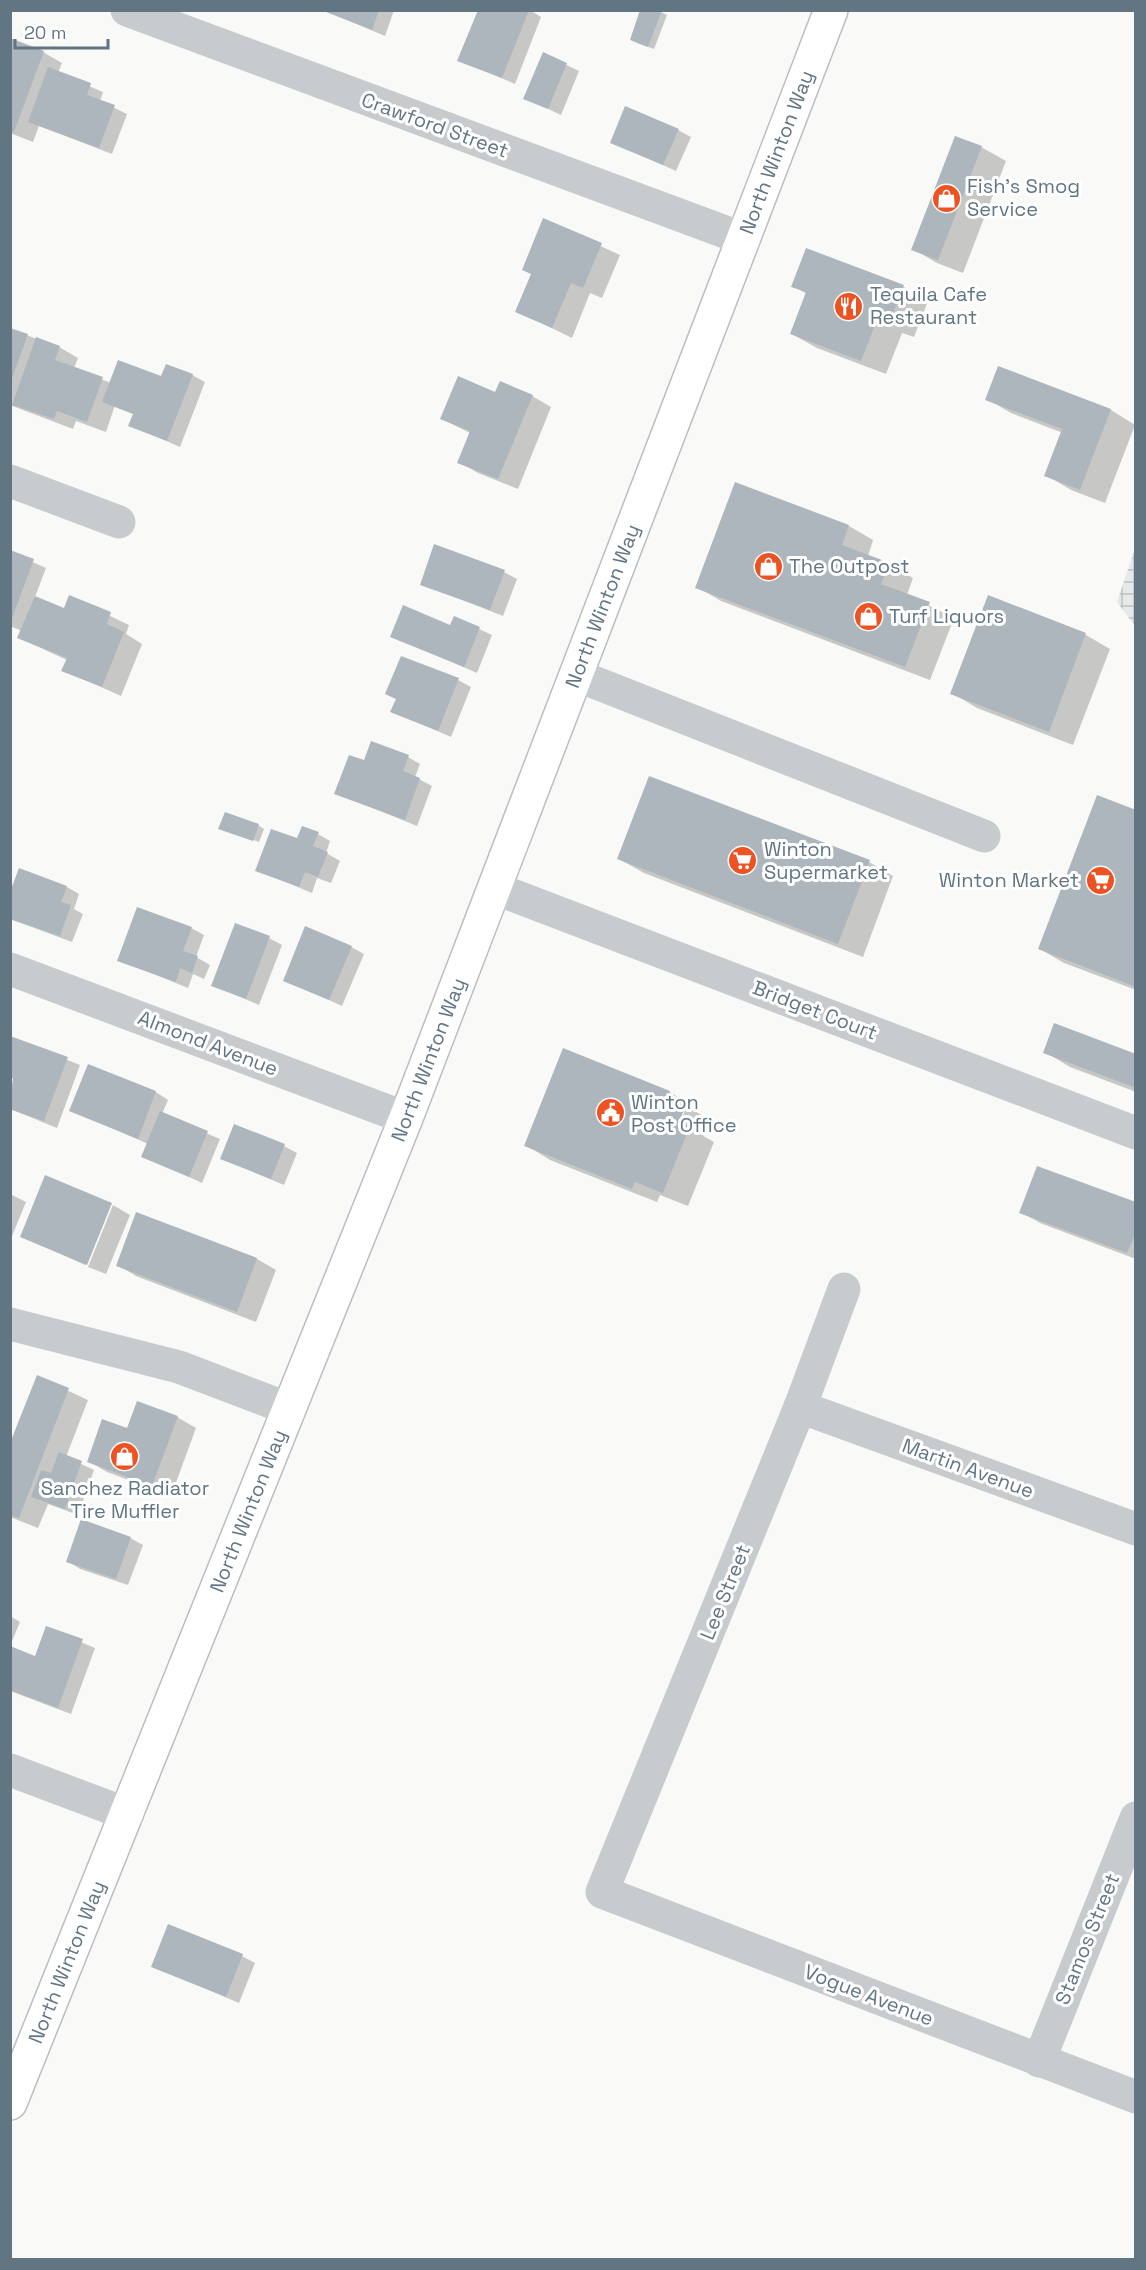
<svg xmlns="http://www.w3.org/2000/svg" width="1146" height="2270" viewBox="0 0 1146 2270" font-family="'Space Grotesk',sans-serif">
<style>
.industrial{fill:url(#industrial-grid)}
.shadow{fill:#0003;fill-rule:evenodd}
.building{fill:#adb6bc}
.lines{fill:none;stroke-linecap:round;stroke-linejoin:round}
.major-casing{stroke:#babec2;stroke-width:36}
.minor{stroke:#c7cbce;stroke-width:33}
.major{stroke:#fff;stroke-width:33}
.labels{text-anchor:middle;stroke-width:6;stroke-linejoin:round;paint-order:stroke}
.street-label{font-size:20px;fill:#627583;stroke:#fff}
.poi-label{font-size:20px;fill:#627583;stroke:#fff;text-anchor:start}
</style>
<defs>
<pattern id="industrial-grid" width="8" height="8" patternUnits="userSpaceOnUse" patternTransform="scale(1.5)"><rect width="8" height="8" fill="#e7e8e8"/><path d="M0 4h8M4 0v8" fill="none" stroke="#bfc1c1"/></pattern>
</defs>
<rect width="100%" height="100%" fill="#f9f9f7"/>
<path class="industrial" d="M 1135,549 L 1135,626 L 1117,602 Z"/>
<g class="shadow">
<path d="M 324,10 L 394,10 L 385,36 Z"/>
<path d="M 479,10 L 530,10 L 541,17 L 515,84 L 459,60 Z"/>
<path d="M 661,12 L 667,15 L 654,49 L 637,43 Z"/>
<path d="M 10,40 L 43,52 L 62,63 L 58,73 L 103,92 L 100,101 L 127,114 L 112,154 L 39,126 L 33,142 L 10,133 Z"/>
<path d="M 544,54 L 579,71 L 561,115 L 525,98 Z"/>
<path d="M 678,130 L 691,137 L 676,171 L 612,142 Z"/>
<path d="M 981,147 L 1006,161 L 963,273 L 937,263 L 913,249 Z"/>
<path d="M 544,220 L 620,255 L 602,298 L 590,293 L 572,338 L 517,311 L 532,274 Z"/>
<path d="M 807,250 L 904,287 L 928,301 L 914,337 L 902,333 L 886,374 L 817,348 L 792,334 L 807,294 L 793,286 Z"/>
<path d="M 10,329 L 59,347 L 78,358 L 74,368 L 111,383 L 192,375 L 205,382 L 180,447 L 130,425 L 140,415 L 115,405 L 106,432 L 76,421 L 73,429 L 10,405 Z"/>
<path d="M 999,368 L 1111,410 L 1135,425 L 1105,503 L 1071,490 L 1046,475 L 1063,433 L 1011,413 L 987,399 Z"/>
<path d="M 496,394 L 532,396 L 551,407 L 518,489 L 478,473 L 459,462 L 470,433 L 442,419 Z"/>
<path d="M 736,484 L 849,526 L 873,540 L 868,556 L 889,564 L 913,578 L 907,595 L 954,618 L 930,680 L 721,601 L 697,587 Z"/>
<path d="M 10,552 L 46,568 L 35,597 L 65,610 L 70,597 L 129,625 L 126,634 L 142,644 L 121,696 L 63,670 L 67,660 L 19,638 L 22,631 L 10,626 Z"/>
<path d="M 504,572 L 517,579 L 503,616 L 422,584 Z"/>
<path d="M 989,597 L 1086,635 L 1110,649 L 1073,745 L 977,708 L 952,693 Z"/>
<path d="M 455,618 L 492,635 L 477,673 L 392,636 L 451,627 Z"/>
<path d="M 458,680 L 471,687 L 451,737 L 392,711 Z"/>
<path d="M 408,757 L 420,764 L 415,777 L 432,786 L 417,826 L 336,793 L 365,762 Z"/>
<path d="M 1136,812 L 1136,990 L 1064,963 L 1040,949 Z"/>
<path d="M 258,825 L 264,829 L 259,842 L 224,830 Z"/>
<path d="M 318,834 L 330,841 L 326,853 L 340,861 L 331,883 L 317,878 L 312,893 L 257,870 L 298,840 Z"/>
<path d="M 619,859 L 869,862 L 893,876 L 863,957 L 644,873 Z"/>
<path d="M 67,887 L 79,894 L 74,909 L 83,914 L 72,942 L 10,919 Z"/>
<path d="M 191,928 L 204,935 L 196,957 L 210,965 L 204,979 L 193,974 L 188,988 L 119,960 Z"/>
<path d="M 269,938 L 282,945 L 259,1005 L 213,985 Z"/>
<path d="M 351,947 L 364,954 L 342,1006 L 285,980 Z"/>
<path d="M 10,1037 L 80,1065 L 57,1128 L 10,1109 L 10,1089 L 14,1079 L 10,1078 Z"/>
<path d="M 564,1050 L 670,1092 L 694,1107 L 693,1110 L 710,1120 L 703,1136 L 714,1142 L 688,1206 L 660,1195 L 657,1202 L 550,1160 L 526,1145 ZM 684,1106 L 687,1106 L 677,1129 L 675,1128 Z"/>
<path d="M 1045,1052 L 1136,1056 L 1136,1092 L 1070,1067 Z"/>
<path d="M 89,1066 L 156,1092 L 168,1100 L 162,1114 L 220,1139 L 202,1183 L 143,1156 L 148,1144 L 71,1110 Z"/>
<path d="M 284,1146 L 297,1153 L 284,1185 L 222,1159 Z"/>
<path d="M 10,1194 L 26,1202 L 10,1241 Z"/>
<path d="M 110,1204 L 85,1265 L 21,1236 Z"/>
<path d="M 1136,1204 L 1136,1259 L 1040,1223 L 1021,1212 Z"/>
<path d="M 113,1205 L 130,1215 L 106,1274 L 88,1267 Z"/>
<path d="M 137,1214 L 257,1259 L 276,1270 L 256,1322 L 136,1276 L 118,1265 Z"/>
<path d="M 38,1377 L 88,1400 L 66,1457 L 94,1470 L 78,1515 L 48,1504 L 38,1528 L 10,1517 L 10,1447 Z"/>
<path d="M 177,1417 L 196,1428 L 171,1496 L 107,1472 L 88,1461 L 128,1430 Z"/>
<path d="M 130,1538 L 143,1545 L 128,1585 L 80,1569 L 68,1561 Z"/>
<path d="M 10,1616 L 20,1622 L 10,1646 Z"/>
<path d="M 47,1628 L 95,1648 L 71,1714 L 10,1691 L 10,1648 L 36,1658 Z"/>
<path d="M 242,1956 L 255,1963 L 239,2003 L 153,1966 Z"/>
</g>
<g class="building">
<path d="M 321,10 L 379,10 L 372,30 Z"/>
<path d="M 478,10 L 529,10 L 502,78 L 457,61 Z"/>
<path d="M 640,10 L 662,10 L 648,47 L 630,40 Z"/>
<path d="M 10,38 L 44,51 L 14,132 L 10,131 Z"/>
<path d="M 543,52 L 567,63 L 548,109 L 523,99 Z"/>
<path d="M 48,67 L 91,83 L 87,95 L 115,105 L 99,148 L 28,122 Z"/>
<path d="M 625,106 L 679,129 L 663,165 L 610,143 Z"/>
<path d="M 955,136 L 982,146 L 938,260 L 911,250 Z"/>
<path d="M 543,218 L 602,243 L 583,288 L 571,283 L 552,328 L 515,312 L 531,274 L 522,270 Z"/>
<path d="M 806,248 L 904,285 L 889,324 L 877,320 L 861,361 L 790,334 L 806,292 L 791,287 Z"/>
<path d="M 10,328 L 28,334 L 11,381 L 10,381 Z"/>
<path d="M 36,337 L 60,346 L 55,360 L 103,377 L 87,422 L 57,411 L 54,419 L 12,405 Z"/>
<path d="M 118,360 L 161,376 L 166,364 L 193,374 L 167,441 L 128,426 L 133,414 L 102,402 Z"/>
<path d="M 998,366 L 1111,409 L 1080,490 L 1044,476 L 1062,429 L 985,400 Z"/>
<path d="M 458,376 L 495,392 L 500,381 L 533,395 L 498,479 L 457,463 L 470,431 L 440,419 Z"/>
<path d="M 735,482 L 849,525 L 842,545 L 890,563 L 881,584 L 930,602 L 905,667 L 695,588 Z"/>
<path d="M 434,544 L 505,570 L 490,610 L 420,585 Z"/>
<path d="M 10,550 L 34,559 L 11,621 L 10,621 Z"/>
<path d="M 69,595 L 111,612 L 107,624 L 124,632 L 102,687 L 61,671 L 67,658 L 17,638 L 35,596 L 64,608 Z"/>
<path d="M 988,595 L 1086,633 L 1049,732 L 950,694 Z"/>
<path d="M 403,605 L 450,625 L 454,616 L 480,627 L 464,667 L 390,637 Z"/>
<path d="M 401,656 L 459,678 L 438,731 L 390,712 L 396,699 L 385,694 Z"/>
<path d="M 371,741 L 409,755 L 403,771 L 420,778 L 405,820 L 334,794 L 349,755 L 364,760 Z"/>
<path d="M 649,776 L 870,860 L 838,944 L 617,859 Z"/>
<path d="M 1097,795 L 1136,810 L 1136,987 L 1038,949 Z"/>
<path d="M 225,812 L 259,824 L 253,841 L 218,829 Z"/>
<path d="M 302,826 L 319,832 L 313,846 L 328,852 L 318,877 L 305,872 L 299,887 L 255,871 L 271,829 L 297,838 Z"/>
<path d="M 19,868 L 67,886 L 61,902 L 71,905 L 60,936 L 10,919 L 10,892 Z"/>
<path d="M 137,907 L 192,927 L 183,951 L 198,956 L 192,973 L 180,968 L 176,982 L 117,961 Z"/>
<path d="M 235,923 L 270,936 L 246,999 L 211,986 Z"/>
<path d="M 305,926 L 352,946 L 329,1000 L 283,981 Z"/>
<path d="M 1054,1023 L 1136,1054 L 1136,1088 L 1043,1053 Z"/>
<path d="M 10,1036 L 68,1057 L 44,1121 L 10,1109 L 13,1078 L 10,1077 Z"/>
<path d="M 563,1048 L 670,1091 L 667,1098 L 686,1105 L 679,1122 L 690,1126 L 663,1193 L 635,1182 L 632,1189 L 524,1146 Z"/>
<path d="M 88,1064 L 156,1091 L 138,1139 L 69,1111 Z"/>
<path d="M 160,1111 L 208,1131 L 189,1177 L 141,1157 Z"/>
<path d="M 234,1124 L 285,1144 L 271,1179 L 220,1159 Z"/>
<path d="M 1037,1166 L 1136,1202 L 1136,1232 L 1127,1253 L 1019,1213 Z"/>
<path d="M 45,1175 L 112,1203 L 87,1265 L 20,1237 Z"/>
<path d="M 136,1212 L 257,1258 L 237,1312 L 116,1266 Z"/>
<path d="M 37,1375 L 69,1388 L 19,1518 L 10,1515 L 10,1443 Z"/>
<path d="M 137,1401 L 178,1416 L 152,1486 L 87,1462 L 102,1419 L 127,1428 Z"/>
<path d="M 59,1452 L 82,1461 L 65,1509 L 31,1497 L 41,1470 L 51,1473 Z"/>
<path d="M 81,1519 L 131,1537 L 116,1579 L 66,1562 Z"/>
<path d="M 46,1626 L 83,1639 L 58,1708 L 10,1690 L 10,1646 L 35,1656 Z"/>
<path d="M 168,1924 L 243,1954 L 226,1997 L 151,1967 Z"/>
</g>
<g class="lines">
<defs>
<g id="major">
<path id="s1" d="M 10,2103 L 406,1118 L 831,10"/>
</g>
</defs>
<use href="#major" class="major-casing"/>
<g class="minor">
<path d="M 127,10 L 744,239"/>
<path d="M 10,481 L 119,522"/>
<path d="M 576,675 L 984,836"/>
<path d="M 494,888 L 1136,1133"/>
<path d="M 10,969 L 406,1118"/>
<path d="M 844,1289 L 800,1407 L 602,1892 L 1136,2097"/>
<path d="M 10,1324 L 179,1367 L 289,1409"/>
<path d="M 800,1407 L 1136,1529"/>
<path d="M 10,1770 L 127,1814"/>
<path d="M 1039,2061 L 1136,1818"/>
</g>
<use href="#major" class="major"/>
</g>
<defs>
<symbol id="shop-disc" viewBox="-11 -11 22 22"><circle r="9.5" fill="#ed5223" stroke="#fff"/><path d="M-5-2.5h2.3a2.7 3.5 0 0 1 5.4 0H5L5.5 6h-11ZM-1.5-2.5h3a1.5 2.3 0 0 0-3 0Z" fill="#fff"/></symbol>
<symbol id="restaurant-disc" viewBox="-11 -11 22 22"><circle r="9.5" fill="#ed5223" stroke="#fff"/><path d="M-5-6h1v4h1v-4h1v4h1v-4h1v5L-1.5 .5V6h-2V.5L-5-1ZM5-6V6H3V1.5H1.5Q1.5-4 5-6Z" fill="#fff"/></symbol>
<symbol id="supermarket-disc" viewBox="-11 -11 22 22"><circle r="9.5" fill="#ed5223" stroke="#fff"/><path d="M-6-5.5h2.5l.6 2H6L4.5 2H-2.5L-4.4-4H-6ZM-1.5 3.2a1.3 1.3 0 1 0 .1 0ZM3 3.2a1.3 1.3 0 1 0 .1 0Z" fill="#fff"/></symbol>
<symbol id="civic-disc" viewBox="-11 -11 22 22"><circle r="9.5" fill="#ed5223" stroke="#fff"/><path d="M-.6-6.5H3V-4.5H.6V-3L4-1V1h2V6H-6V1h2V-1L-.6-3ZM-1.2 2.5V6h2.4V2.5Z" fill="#fff"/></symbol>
</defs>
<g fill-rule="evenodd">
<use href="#shop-disc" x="930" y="182" width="33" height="33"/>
<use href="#restaurant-disc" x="832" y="290" width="33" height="33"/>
<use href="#shop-disc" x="752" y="550" width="33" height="33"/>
<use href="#shop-disc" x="852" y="600" width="33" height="33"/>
<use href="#supermarket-disc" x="726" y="844" width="33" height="33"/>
<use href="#supermarket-disc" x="1084" y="864" width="33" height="33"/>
<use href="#civic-disc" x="594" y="1096" width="33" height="33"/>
<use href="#shop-disc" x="108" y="1440" width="33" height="33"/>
</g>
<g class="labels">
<g class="street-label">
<text transform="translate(435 125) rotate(20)" y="7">Crawford Street</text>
<text dy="7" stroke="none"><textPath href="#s1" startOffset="2096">North Winton Way</textPath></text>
<text dy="7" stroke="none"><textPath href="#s1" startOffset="1610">North Winton Way</textPath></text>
<text transform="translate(815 1010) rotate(21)" y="7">Bridget Court</text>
<text transform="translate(208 1043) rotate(21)" y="7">Almond Avenue</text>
<text dy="7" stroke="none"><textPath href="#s1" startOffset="1124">North Winton Way</textPath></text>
<text transform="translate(968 1468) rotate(20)" y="7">Martin Avenue</text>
<text dy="7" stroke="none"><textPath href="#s1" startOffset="638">North Winton Way</textPath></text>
<text transform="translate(725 1592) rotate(-68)" y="7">Lee Street</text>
<text transform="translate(1087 1939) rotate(-68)" y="7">Stamos Street</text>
<text dy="7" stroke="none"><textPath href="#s1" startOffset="152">North Winton Way</textPath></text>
<text transform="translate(869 1995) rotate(21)" y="7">Vogue Avenue</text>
</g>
<g class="poi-label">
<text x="967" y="193">Fish's Smog<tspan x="967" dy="23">Service</tspan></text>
<text x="870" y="301">Tequila Cafe<tspan x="870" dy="23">Restaurant</tspan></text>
<text x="789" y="573">The Outpost</text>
<text x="889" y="623">Turf Liquors</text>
<text x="764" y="856">Winton<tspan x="764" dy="23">Supermarket</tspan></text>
<text x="1079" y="887" text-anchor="end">Winton Market</text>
<text x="631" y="1109">Winton<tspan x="631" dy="23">Post Office</tspan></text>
<text x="125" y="1495" text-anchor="middle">Sanchez Radiator<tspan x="125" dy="23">Tire Muffler</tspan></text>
</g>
</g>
<rect width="1146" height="2270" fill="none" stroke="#627583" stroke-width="24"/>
<path d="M15 39v9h93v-9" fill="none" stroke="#627583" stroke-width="3"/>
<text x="24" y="39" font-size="18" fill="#627583" stroke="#ffffff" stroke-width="4.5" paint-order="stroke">20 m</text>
</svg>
